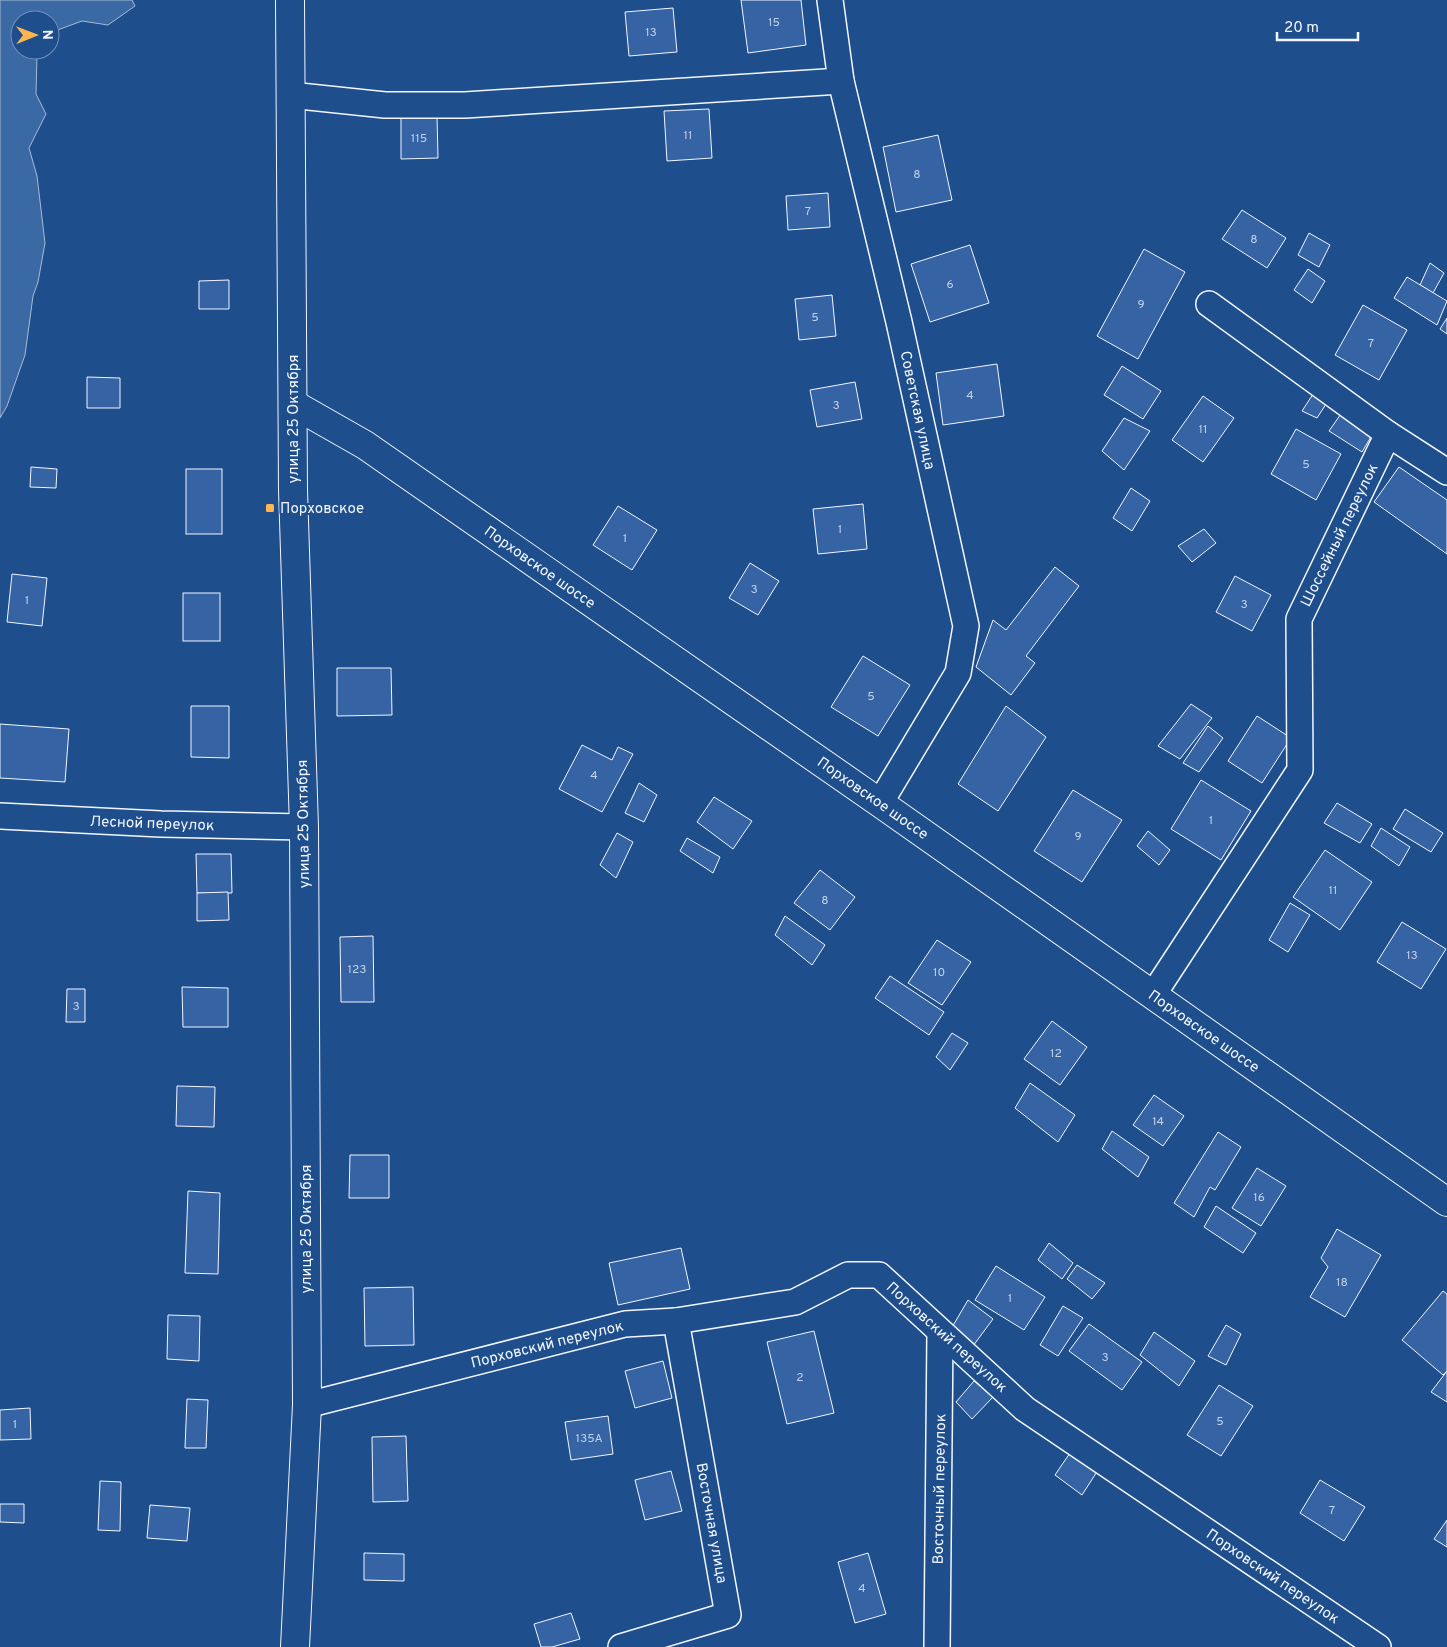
<svg xmlns="http://www.w3.org/2000/svg" width="1447" height="1647" viewBox="0 0 1447 1647" font-family="Overpass,sans-serif">
<style>
.water{fill:#3b69a3;stroke:#a8bbd7}
.building{fill:#3563a3;stroke:#f2f6ff}
.lines{fill:none;stroke-linecap:round;stroke-linejoin:round}
.minor-casing{stroke:#f2f6ff;stroke-width:28}
.secondary-casing{stroke:#f2f6ff;stroke-width:30}
.minor{stroke:#1f4e8c;stroke-width:25}
.secondary{stroke:#1f4e8c;stroke-width:28}
.poi-dot{fill:#ffb74d;stroke:#1f4e8c;stroke-width:2}
.labels{text-anchor:middle;stroke-width:4;stroke-linejoin:round;paint-order:stroke}
.number-label{font-size:12px;fill:#c3d1e8}
.street-label{font-size:15px;fill:#f2f6ff;stroke:#1f4e8c}
.poi-label{font-size:15px;fill:#f2f6ff;stroke:#1f4e8c;text-anchor:start}
</style>
<rect width="100%" height="100%" fill="#1f4e8c"/>
<path class="water" d="M 0,0 L 132,0 L 135,6 L 108,25 L 82,21 L 52,32 L 50,36 L 50,20 L 20,20 L 20,50 L 41,50 L 37,56 L 36,94 L 46,114 L 29,148 L 37,176 L 45,243 L 38,282 L 33,296 L 25,355 L 7,406 L 0,418 Z"/>
<g class="building">
<path d="M 741,0 L 801,0 L 806,45 L 748,53 Z"/>
<path d="M 673,8 L 677,52 L 629,56 L 625,12 Z"/>
<path d="M 709,109 L 712,158 L 667,161 L 664,111 Z"/>
<path d="M 437,116 L 438,158 L 401,159 L 401,117 Z"/>
<path d="M 938,135 L 952,200 L 896,212 L 883,147 Z"/>
<path d="M 828,193 L 830,227 L 788,230 L 786,196 Z"/>
<path d="M 1242,210 L 1286,238 L 1267,268 L 1222,239 Z"/>
<path d="M 1309,233 L 1330,245 L 1319,267 L 1298,255 Z"/>
<path d="M 970,245 L 989,303 L 930,322 L 911,264 Z"/>
<path d="M 1144,249 L 1185,272 L 1138,359 L 1097,336 Z"/>
<path d="M 1430,263 L 1444,273 L 1433,293 L 1420,285 Z"/>
<path d="M 1308,269 L 1325,281 L 1312,303 L 1294,290 Z"/>
<path d="M 1407,277 L 1447,301 L 1437,325 L 1394,298 Z"/>
<path d="M 229,280 L 229,309 L 199,309 L 199,281 Z"/>
<path d="M 832,295 L 836,336 L 799,340 L 795,299 Z"/>
<path d="M 1363,305 L 1407,330 L 1379,380 L 1335,355 Z"/>
<path d="M 1447,318 L 1447,334 L 1440,329 Z"/>
<path d="M 997,364 L 1004,416 L 943,425 L 936,373 Z"/>
<path d="M 1122,366 L 1161,391 L 1143,419 L 1104,395 Z"/>
<path d="M 87,377 L 120,378 L 120,408 L 87,408 Z"/>
<path d="M 855,382 L 862,419 L 817,427 L 810,390 Z"/>
<path d="M 1317,388 L 1330,398 L 1317,418 L 1302,411 Z"/>
<path d="M 1203,396 L 1234,418 L 1203,462 L 1172,440 Z"/>
<path d="M 1343,411 L 1375,430 L 1362,452 L 1329,431 Z"/>
<path d="M 1124,418 L 1150,431 L 1124,470 L 1102,451 Z"/>
<path d="M 1296,429 L 1341,454 L 1316,500 L 1271,474 Z"/>
<path d="M 31,467 L 57,469 L 56,488 L 30,487 Z"/>
<path d="M 1399,467 L 1447,500 L 1447,554 L 1374,502 Z"/>
<rect x="186" y="469" width="36" height="65"/>
<path d="M 1131,488 L 1150,501 L 1132,531 L 1113,518 Z"/>
<path d="M 863,504 L 867,549 L 818,554 L 813,509 Z"/>
<path d="M 618,506 L 657,530 L 632,570 L 593,545 Z"/>
<path d="M 1204,529 L 1216,543 L 1192,562 L 1178,546 Z"/>
<path d="M 750,563 L 779,581 L 758,615 L 729,598 Z"/>
<path d="M 1055,567 L 1079,586 L 1026,656 L 1035,663 L 1011,695 L 976,667 L 993,620 L 1006,630 Z"/>
<path d="M 12,574 L 47,578 L 42,626 L 7,622 Z"/>
<path d="M 1235,576 L 1271,595 L 1252,631 L 1216,612 Z"/>
<rect x="183" y="593" width="37" height="48"/>
<path d="M 863,656 L 910,685 L 878,736 L 831,707 Z"/>
<path d="M 337,668 L 391,668 L 392,715 L 337,716 Z"/>
<path d="M 1191,704 L 1212,718 L 1180,759 L 1158,746 Z"/>
<path d="M 191,706 L 229,706 L 229,758 L 191,757 Z"/>
<path d="M 1006,706 L 1046,737 L 998,811 L 958,784 Z"/>
<path d="M 1257,716 L 1291,738 L 1262,783 L 1228,761 Z"/>
<path d="M 0,724 L 69,729 L 65,782 L 0,778 Z"/>
<path d="M 1208,726 L 1223,738 L 1199,772 L 1183,763 Z"/>
<path d="M 582,745 L 612,760 L 618,747 L 633,754 L 602,812 L 559,789 Z"/>
<path d="M 1201,780 L 1251,811 L 1221,860 L 1171,829 Z"/>
<path d="M 639,783 L 657,795 L 644,822 L 625,813 Z"/>
<path d="M 1073,790 L 1122,820 L 1082,882 L 1034,851 Z"/>
<path d="M 714,797 L 752,821 L 733,849 L 697,822 Z"/>
<path d="M 1337,803 L 1372,824 L 1360,843 L 1324,823 Z"/>
<path d="M 1405,809 L 1443,833 L 1431,852 L 1393,829 Z"/>
<path d="M 1381,828 L 1410,847 L 1399,866 L 1371,846 Z"/>
<path d="M 1148,831 L 1170,850 L 1159,865 L 1137,846 Z"/>
<path d="M 617,833 L 633,842 L 616,878 L 600,865 Z"/>
<path d="M 687,838 L 720,857 L 713,873 L 680,851 Z"/>
<path d="M 1325,850 L 1372,882 L 1340,930 L 1293,897 Z"/>
<path d="M 196,854 L 231,854 L 232,893 L 197,893 Z"/>
<path d="M 820,870 L 855,897 L 830,930 L 794,903 Z"/>
<path d="M 228,892 L 229,920 L 197,921 L 197,893 Z"/>
<path d="M 1290,903 L 1310,915 L 1288,952 L 1269,940 Z"/>
<path d="M 785,916 L 825,945 L 812,965 L 775,935 Z"/>
<path d="M 1402,922 L 1446,949 L 1421,989 L 1377,962 Z"/>
<path d="M 373,936 L 374,1002 L 341,1002 L 340,937 Z"/>
<path d="M 937,940 L 971,962 L 942,1005 L 908,983 Z"/>
<path d="M 890,976 L 944,1012 L 929,1035 L 875,998 Z"/>
<path d="M 182,987 L 228,988 L 228,1027 L 183,1027 Z"/>
<path d="M 67,989 L 85,989 L 85,1022 L 66,1022 Z"/>
<path d="M 1052,1021 L 1087,1047 L 1060,1085 L 1024,1059 Z"/>
<path d="M 952,1033 L 968,1043 L 950,1070 L 936,1057 Z"/>
<path d="M 1030,1083 L 1075,1115 L 1058,1142 L 1015,1108 Z"/>
<path d="M 177,1086 L 215,1087 L 214,1127 L 176,1126 Z"/>
<path d="M 1154,1095 L 1184,1116 L 1163,1146 L 1133,1125 Z"/>
<path d="M 1112,1131 L 1149,1157 L 1138,1177 L 1102,1149 Z"/>
<path d="M 1218,1132 L 1241,1147 L 1215,1190 L 1210,1187 L 1194,1217 L 1174,1203 Z"/>
<path d="M 350,1155 L 389,1155 L 389,1198 L 349,1198 Z"/>
<path d="M 1257,1168 L 1286,1186 L 1261,1226 L 1232,1208 Z"/>
<path d="M 188,1191 L 220,1193 L 218,1274 L 185,1273 Z"/>
<path d="M 1216,1206 L 1256,1233 L 1243,1253 L 1204,1227 Z"/>
<path d="M 1337,1229 L 1381,1255 L 1345,1317 L 1310,1297 L 1328,1267 L 1321,1258 Z"/>
<path d="M 1049,1243 L 1073,1263 L 1062,1279 L 1038,1260 Z"/>
<path d="M 681,1248 L 690,1289 L 618,1305 L 609,1263 Z"/>
<path d="M 1077,1265 L 1105,1283 L 1092,1299 L 1067,1279 Z"/>
<path d="M 996,1266 L 1045,1297 L 1024,1330 L 975,1300 Z"/>
<path d="M 413,1287 L 414,1345 L 365,1346 L 364,1288 Z"/>
<path d="M 1443,1291 L 1447,1294 L 1447,1371 L 1443,1375 L 1402,1340 Z"/>
<path d="M 968,1300 L 993,1319 L 973,1346 L 951,1329 Z"/>
<path d="M 1063,1306 L 1083,1318 L 1058,1356 L 1040,1345 Z"/>
<path d="M 168,1315 L 200,1316 L 199,1361 L 167,1359 Z"/>
<path d="M 1089,1324 L 1142,1362 L 1122,1390 L 1069,1351 Z"/>
<path d="M 1226,1325 L 1241,1334 L 1226,1365 L 1208,1356 Z"/>
<path d="M 814,1331 L 834,1413 L 787,1424 L 767,1342 Z"/>
<path d="M 1154,1332 L 1195,1361 L 1179,1386 L 1140,1355 Z"/>
<path d="M 663,1361 L 672,1398 L 635,1408 L 625,1371 Z"/>
<path d="M 1447,1371 L 1447,1402 L 1431,1392 Z"/>
<path d="M 974,1381 L 993,1397 L 972,1419 L 956,1402 Z"/>
<path d="M 1219,1385 L 1253,1406 L 1221,1456 L 1187,1435 Z"/>
<path d="M 187,1399 L 208,1400 L 206,1448 L 185,1448 Z"/>
<path d="M 30,1408 L 31,1439 L 0,1440 L 0,1410 Z"/>
<path d="M 608,1416 L 613,1454 L 571,1460 L 565,1422 Z"/>
<path d="M 406,1436 L 408,1501 L 373,1502 L 372,1437 Z"/>
<path d="M 1072,1450 L 1100,1467 L 1082,1495 L 1055,1475 Z"/>
<path d="M 671,1471 L 682,1511 L 645,1520 L 635,1480 Z"/>
<path d="M 1320,1480 L 1365,1507 L 1344,1541 L 1300,1513 Z"/>
<path d="M 100,1481 L 121,1482 L 120,1531 L 98,1530 Z"/>
<path d="M 0,1504 L 24,1504 L 24,1523 L 0,1522 Z"/>
<path d="M 150,1505 L 190,1508 L 187,1541 L 147,1538 Z"/>
<path d="M 1447,1520 L 1447,1547 L 1434,1539 Z"/>
<path d="M 364,1553 L 404,1554 L 404,1581 L 364,1580 Z"/>
<path d="M 868,1553 L 886,1614 L 855,1623 L 838,1562 Z"/>
<path d="M 571,1613 L 580,1639 L 552,1647 L 541,1647 L 534,1624 Z"/>
</g>
<g class="lines">
<defs>
<g id="minor">
<path d="M 830,0 L 841,81 L 899,322 L 966,626 L 958,673 L 880,803"/>
<path d="M 290,95 L 385,105 L 465,105 L 841,81"/>
<path d="M 1388,434 L 1447,472"/>
<path d="M 0,816 L 161,824 L 304,827"/>
<path d="M 1153,995 L 1300,770 L 1299,619 L 1388,434 L 1209,304"/>
<path d="M 307,1405 L 625,1324 L 676,1321 L 795,1302 L 848,1275 L 879,1275 L 1025,1409 L 1378,1647"/>
<path d="M 621,1647 L 728,1615 L 676,1321"/>
<path d="M 937,1647 L 940,1332"/>
</g>
<g id="secondary">
<path d="M 290,0 L 293,490 L 304,827 L 307,1405 L 295,1647"/>
<path d="M 293,404 L 365,445 L 880,803 L 1447,1202"/>
</g>
</defs>
<use href="#minor" class="minor-casing"/>
<use href="#secondary" class="secondary-casing"/>
<use href="#minor" class="minor"/>
<use href="#secondary" class="secondary"/>
</g>
<rect class="poi-dot" x="265" y="503" width="10" height="10" rx="2.5"/>
<g class="labels">
<g class="number-label">
<text x="774" y="26">15</text>
<text x="651" y="36">13</text>
<text x="688" y="139">11</text>
<text x="419" y="142">115</text>
<text x="917" y="178">8</text>
<text x="808" y="215">7</text>
<text x="1254" y="243">8</text>
<text x="950" y="288">6</text>
<text x="1141" y="308">9</text>
<text x="815" y="321">5</text>
<text x="1371" y="347">7</text>
<text x="970" y="399">4</text>
<text x="836" y="409">3</text>
<text x="1203" y="433">11</text>
<text x="1306" y="468">5</text>
<text x="840" y="533">1</text>
<text x="625" y="542">1</text>
<text x="754" y="593">3</text>
<text x="27" y="604">1</text>
<text x="1244" y="608">3</text>
<text x="871" y="700">5</text>
<text x="594" y="779">4</text>
<text x="1211" y="824">1</text>
<text x="1078" y="840">9</text>
<text x="1333" y="894">11</text>
<text x="825" y="904">8</text>
<text x="1412" y="959">13</text>
<text x="357" y="973">123</text>
<text x="939" y="976">10</text>
<text x="76" y="1010">3</text>
<text x="1056" y="1057">12</text>
<text x="1158" y="1125">14</text>
<text x="1259" y="1201">16</text>
<text x="1342" y="1286">18</text>
<text x="1010" y="1302">1</text>
<text x="1105" y="1361">3</text>
<text x="800" y="1381">2</text>
<text x="1220" y="1425">5</text>
<text x="15" y="1428">1</text>
<text x="589" y="1442">135А</text>
<text x="1332" y="1514">7</text>
<text x="862" y="1592">4</text>
</g>
<g class="street-label">
<text transform="translate(918 410) rotate(78)" y="5">Советская улица</text>
<text transform="translate(293 419) rotate(-90)" y="5">улица 25 Октября</text>
<text transform="translate(1339 535) rotate(-64)" y="5">Шоссейный переулок</text>
<text transform="translate(540 567) rotate(35)" y="5">Порховское шоссе</text>
<text transform="translate(873 798) rotate(35)" y="5">Порховское шоссе</text>
<text transform="translate(152 823) rotate(2)" y="5">Лесной переулок</text>
<text transform="translate(303 824) rotate(-91)" y="5">улица 25 Октября</text>
<text transform="translate(1204 1031) rotate(35)" y="5">Порховское шоссе</text>
<text transform="translate(306 1229) rotate(-90)" y="5">улица 25 Октября</text>
<text transform="translate(947 1337) rotate(42)" y="5">Порховский переулок</text>
<text transform="translate(547 1344) rotate(-14)" y="5">Порховский переулок</text>
<text transform="translate(939 1489) rotate(-89)" y="5">Восточный переулок</text>
<text transform="translate(712 1523) rotate(80)" y="5">Восточная улица</text>
<text transform="translate(1273 1576) rotate(34)" y="5">Порховский переулок</text>
</g>
<g class="poi-label">
<text x="280" y="513">Порховское</text>
</g>
</g>
<g transform="translate(35 35) rotate(89)"><circle r="24" fill="#1f4e8c" stroke="#7391ba"/>
<path d="M0-4L9 19L0 12L-9 19Z" fill="#ffb74d"/>
<text y="-8" font-size="14" font-weight="bold" text-anchor="middle" fill="#f2f6ff">N</text>
</g>
<path d="M1277 32v8h81v-8" fill="none" stroke="#f2f6ff" stroke-width="2.5"/>
<text x="1284" y="32" font-size="15" fill="#f2f6ff" stroke="#1f4e8c" stroke-width="4" paint-order="stroke">20 m</text>
</svg>
